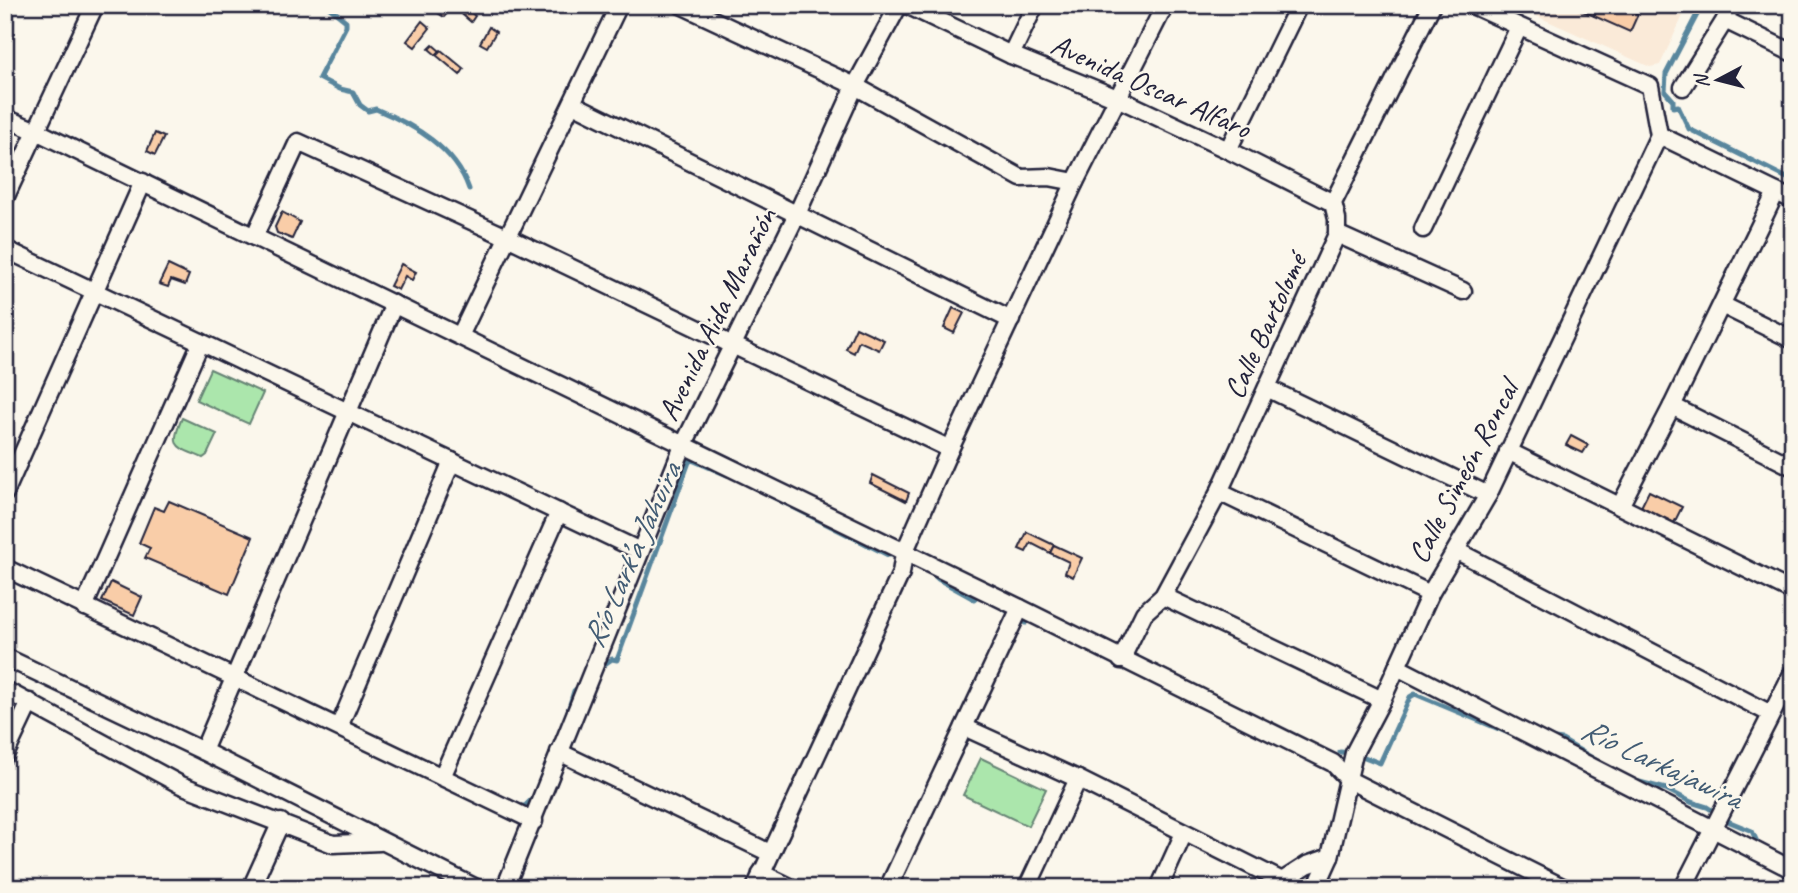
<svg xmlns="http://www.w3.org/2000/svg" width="1798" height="893" viewBox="0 0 1798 893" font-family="Caveat,sans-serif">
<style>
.built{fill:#faead8}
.green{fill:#abe6ac;stroke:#668474;stroke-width:2}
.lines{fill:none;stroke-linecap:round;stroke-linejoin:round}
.stream{stroke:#59869d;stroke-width:5}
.building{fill:#f9cda8;stroke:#22223b;stroke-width:2}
.minor-casing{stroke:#22223b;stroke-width:21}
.minor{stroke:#fbf7ec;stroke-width:16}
.labels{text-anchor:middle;stroke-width:5;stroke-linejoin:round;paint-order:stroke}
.street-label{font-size:30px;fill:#22223b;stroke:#fbf7ec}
.water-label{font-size:32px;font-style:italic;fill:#425c74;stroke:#fbf7ec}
</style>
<rect width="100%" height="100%" fill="#fbf7ec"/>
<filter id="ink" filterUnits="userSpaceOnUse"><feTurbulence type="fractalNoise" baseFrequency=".0143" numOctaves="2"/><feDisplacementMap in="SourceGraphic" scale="14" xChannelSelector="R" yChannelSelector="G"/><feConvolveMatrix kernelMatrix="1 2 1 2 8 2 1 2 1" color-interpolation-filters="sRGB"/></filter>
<g filter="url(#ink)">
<path class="built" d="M 1512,5 L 1688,5 L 1660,65 L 1650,67 Z"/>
<g class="green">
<path d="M 210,369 L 263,393 L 249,424 L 196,400 Z"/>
<path d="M 182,418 L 217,434 L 207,455 L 203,458 C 176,446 169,448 182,418 Z"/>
<path d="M 981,758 L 1046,789 L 1028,826 L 963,795 Z"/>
</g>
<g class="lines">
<g class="stream">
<path d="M 326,5 L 346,21 L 346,26 L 319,78 L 340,89 L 353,92 L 360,105 L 368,111 L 376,109 C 414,125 455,148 469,189"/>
<path d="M 1702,5 L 1666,74 L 1665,91 L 1673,100 L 1673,107 L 1678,106 L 1689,129 L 1793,181"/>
<path d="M 771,496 L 888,555 L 898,555"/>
<path d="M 928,570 L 938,579 L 974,599 L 977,596 L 982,597"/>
<path d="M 991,601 L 1026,623"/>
<path d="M 599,668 L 612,659 L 617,660 L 689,462 L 692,460 L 727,475"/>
<path d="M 565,721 L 574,691 L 582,684"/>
<path d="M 1548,738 L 1562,740 L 1614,771"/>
<path d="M 1340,752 L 1354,753 L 1380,763 L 1410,697 L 1415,694 L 1518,737"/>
<path d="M 1632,780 L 1666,789 L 1691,802 L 1707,807 L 1730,822 L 1752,831 L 1758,844 L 1763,846"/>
<path d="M 516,806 L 525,806 L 536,795"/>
</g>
</g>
<g class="building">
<path d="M 445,5 L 453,7 L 444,17 L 438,13 Z"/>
<path d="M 451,5 L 462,5 L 475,16 L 471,22 Z"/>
<path d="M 1569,5 L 1598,5 L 1594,16 Z"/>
<path d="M 1598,5 L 1619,5 L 1638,14 L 1630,32 L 1594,16 Z"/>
<path d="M 422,21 L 430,28 L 415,47 L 407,41 Z"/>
<path d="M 489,27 L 496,32 L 487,47 L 480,43 Z"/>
<path d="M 433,45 L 440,51 L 436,55 L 429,49 Z"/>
<path d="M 441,50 L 464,69 L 460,75 L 436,55 Z"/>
<path d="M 155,133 L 164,137 L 155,155 L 147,151 Z"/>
<path d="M 282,212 L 300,222 L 292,239 L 277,233 L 275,227 Z"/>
<path d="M 401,264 L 416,272 L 412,280 L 405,276 L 398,290 L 390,286 Z"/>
<path d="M 168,265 L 189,275 L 185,285 L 171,280 L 168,287 L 159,284 Z"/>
<path d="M 953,308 L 964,313 L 954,333 L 944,328 Z"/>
<path d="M 856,327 L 884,340 L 879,350 L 859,341 L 854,353 L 846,349 Z"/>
<path d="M 1571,436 L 1588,445 L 1583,453 L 1566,445 Z"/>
<path d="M 873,475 L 909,493 L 906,501 L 870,483 Z"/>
<path d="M 1649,491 L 1682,507 L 1674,523 L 1641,507 Z"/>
<path d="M 169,501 L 253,537 L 229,594 L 145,558 L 150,548 L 139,543 L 154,507 L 164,511 Z"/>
<path d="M 1027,532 L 1054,545 L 1050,553 L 1031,543 L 1026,552 L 1019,549 Z"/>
<path d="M 1054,545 L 1082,558 L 1073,577 L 1065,573 L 1069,562 L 1050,553 Z"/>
<path d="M 111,582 L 142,597 L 134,615 L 102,601 Z"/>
</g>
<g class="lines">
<defs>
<g id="minor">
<path d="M 681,5 L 855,86 L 1021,178 L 1049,177 L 1075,182"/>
<path d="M 907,5 L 1011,55 L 1117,98 L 1228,150 L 1333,203"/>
<path d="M 1725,20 L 1793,53"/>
<path d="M 1011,55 L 1035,5"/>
<path d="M 1683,87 L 1725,20 L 1731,5"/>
<path d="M 573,104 L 1011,320"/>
<path d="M 5,118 L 36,131 L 1020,608 L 1333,763 L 1349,780 L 1564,888"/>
<path d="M 1659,135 L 1793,200"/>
<path d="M 1228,150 L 1299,5"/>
<path d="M 5,198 L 95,5"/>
<path d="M 1423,229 L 1519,27"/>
<path d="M 1337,234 L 1463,291"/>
<path d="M 254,237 L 298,142 L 509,238 L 950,449"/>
<path d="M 5,249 L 640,551"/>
<path d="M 1722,305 L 1793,340"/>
<path d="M 460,336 L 619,5"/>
<path d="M 1267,388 L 1488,495"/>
<path d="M 1672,406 L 1793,467"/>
<path d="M 1508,451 L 1793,592"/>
<path d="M 1219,492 L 1430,594"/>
<path d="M 5,493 L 143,182"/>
<path d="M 1620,506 L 1672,406 L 1776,192"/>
<path d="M 1457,551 L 1771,714"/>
<path d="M 5,568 L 534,821"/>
<path d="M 1163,596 L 1382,700"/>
<path d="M 84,607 L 201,342"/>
<path d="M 5,657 L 203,751 L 476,888"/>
<path d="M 1121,660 L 1144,613 L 1163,596 L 1219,492 L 1337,234 L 1337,219 L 1333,203 L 1432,5"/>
<path d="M 1397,667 L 1793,870"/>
<path d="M 5,690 L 181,785 L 333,844 L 380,842"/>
<path d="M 339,727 L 452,461"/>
<path d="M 964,727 L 1078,779 L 1282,881"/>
<path d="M 203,751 L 394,304"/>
<path d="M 559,752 L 770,853"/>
<path d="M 5,755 L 30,702"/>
<path d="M 442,777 L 559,512"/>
<path d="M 761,873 L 792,888"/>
<path d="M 251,888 L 281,822"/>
<path d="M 505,888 L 683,446 L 797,214 L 855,86 L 899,5"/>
<path d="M 755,888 L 901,573 L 904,553 L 950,449 L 1075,182 L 1165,5"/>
<path d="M 888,888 L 1020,608"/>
<path d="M 1027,888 L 1078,779"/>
<path d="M 1159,888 L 1184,833"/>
<path d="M 1282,888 L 1282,881 L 1307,865 L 1330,857"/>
<path d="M 1316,888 L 1330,857 L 1354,753 L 1382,700 L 1430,594 L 1488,495 L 1659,135 L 1650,86 L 1472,5"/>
<path d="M 1683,888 L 1793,672"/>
</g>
</defs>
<use href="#minor" class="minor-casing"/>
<use href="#minor" class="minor"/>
</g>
</g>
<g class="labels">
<g class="street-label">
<text transform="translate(1151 86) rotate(24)" y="10">Avenida Oscar Alfaro</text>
<text transform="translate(717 314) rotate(-64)" y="10">Avenida Aida Marañón</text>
<text transform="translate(1265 326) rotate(-65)" y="10">Calle Bartolomé</text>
<text transform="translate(1463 472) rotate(-62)" y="10">Calle Simeón Roncal</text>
</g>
<g class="water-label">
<text transform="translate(631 555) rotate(-66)" y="11">Río Lark’a Jahuira</text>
<text transform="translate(1662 763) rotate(25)" y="11">Río Larkajawira</text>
</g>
</g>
<rect width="1798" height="893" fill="none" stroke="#fbf7ec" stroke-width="28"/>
<rect x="14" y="14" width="1770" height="865" fill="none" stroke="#22223b" stroke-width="2.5" filter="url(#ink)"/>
<g transform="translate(1718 80) rotate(263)" stroke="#fbf7ec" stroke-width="5" paint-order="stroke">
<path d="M0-5L12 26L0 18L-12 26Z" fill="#22223b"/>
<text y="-10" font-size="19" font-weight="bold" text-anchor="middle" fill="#22223b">N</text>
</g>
</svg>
